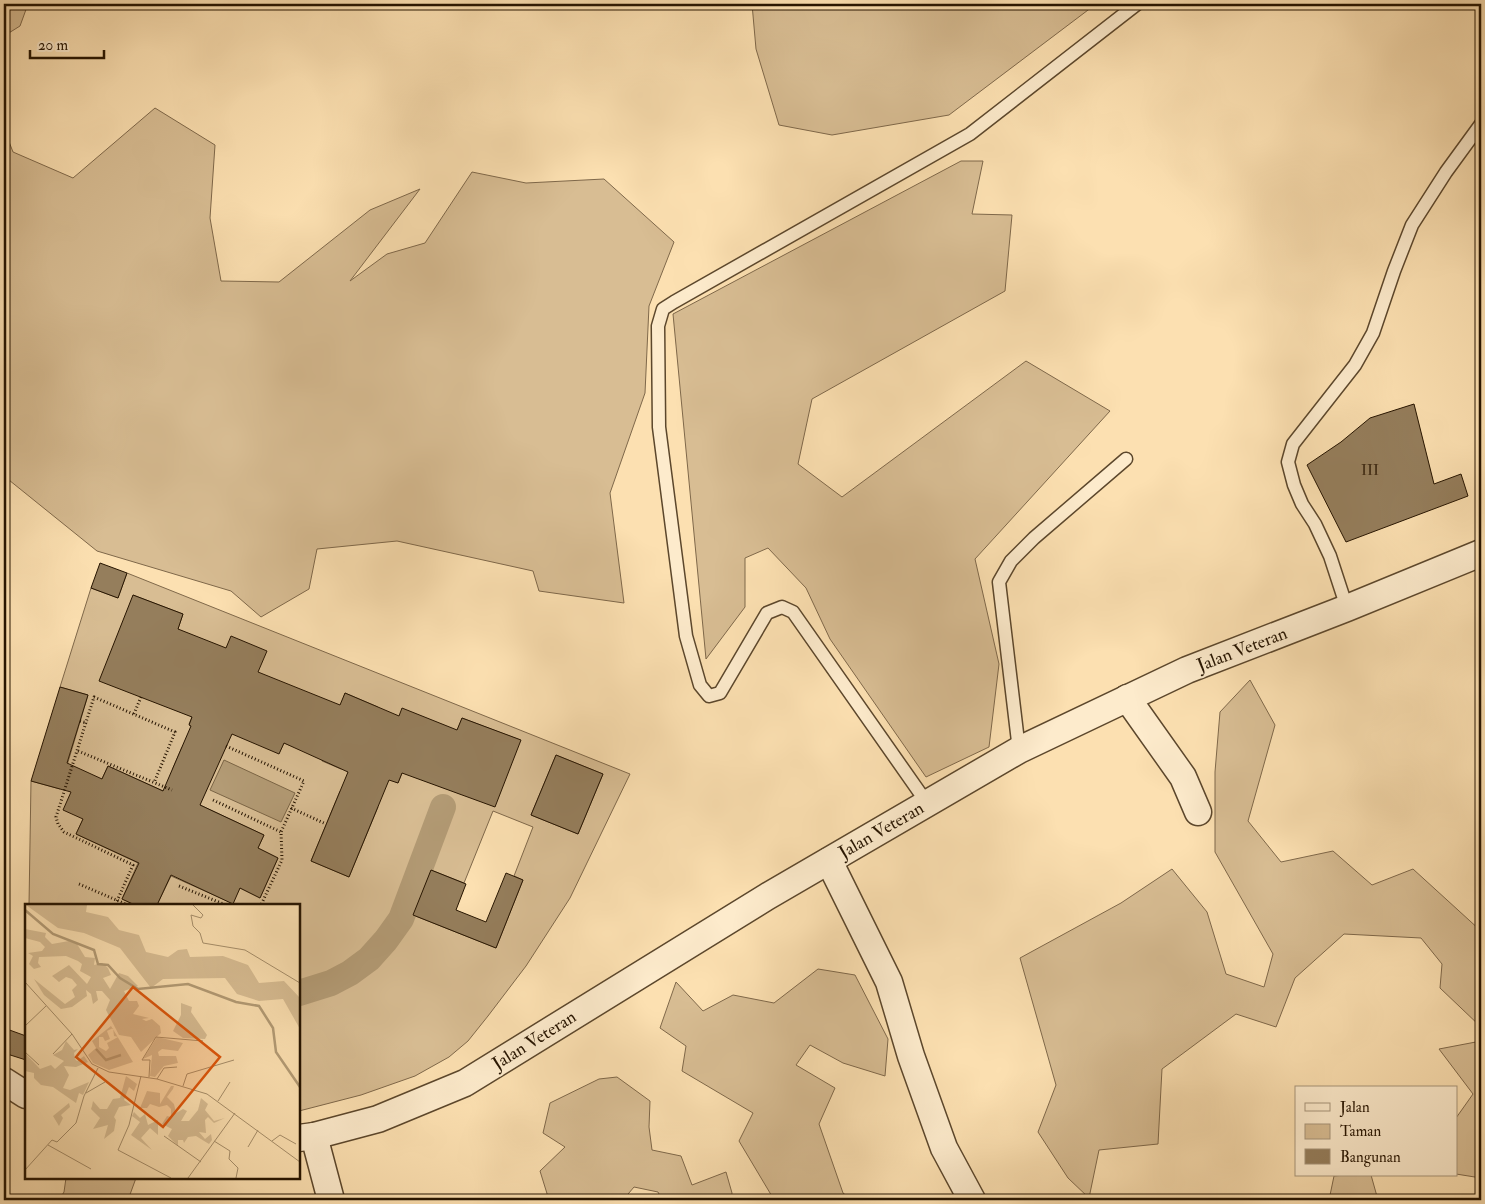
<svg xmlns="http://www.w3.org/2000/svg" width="1485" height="1204" viewBox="0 0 1485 1204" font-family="'IM FELL Double Pica',serif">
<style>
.green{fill:#d8bd93;stroke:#7f684a;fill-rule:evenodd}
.water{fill:#b39b75;stroke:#7b6546}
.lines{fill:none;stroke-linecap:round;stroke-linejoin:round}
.canal{stroke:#b39b75;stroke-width:26}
.building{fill:#957e5c;stroke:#261400}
.lane-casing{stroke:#5c472c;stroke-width:15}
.street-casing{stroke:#5c472c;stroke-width:29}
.path{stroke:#261400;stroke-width:3;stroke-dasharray:1 2.5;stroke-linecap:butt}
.lane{stroke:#fdebcc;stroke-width:12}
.street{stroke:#fdebcc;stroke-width:26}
.labels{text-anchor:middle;stroke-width:4;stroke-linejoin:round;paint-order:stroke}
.number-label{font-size:15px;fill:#422e17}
.street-label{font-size:18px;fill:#261400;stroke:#fdebcc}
.inset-river{fill:none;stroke:#b39b75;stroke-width:2.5}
.inset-road{fill:none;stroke:#a68e6a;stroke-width:1}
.view{fill:#de560b;fill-opacity:0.15;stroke:#de560b;stroke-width:2.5}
.inset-edge{fill:none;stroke:#261400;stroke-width:2.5}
</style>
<rect width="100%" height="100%" fill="#fce0b1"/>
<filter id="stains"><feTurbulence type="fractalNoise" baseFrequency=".004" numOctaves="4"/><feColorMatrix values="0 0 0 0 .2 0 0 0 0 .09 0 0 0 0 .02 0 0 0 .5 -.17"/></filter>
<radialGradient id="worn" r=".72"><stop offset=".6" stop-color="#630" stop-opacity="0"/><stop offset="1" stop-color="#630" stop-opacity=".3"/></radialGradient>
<g class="green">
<path d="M 4,4 L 28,4 L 20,26 L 4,36 Z"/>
<path d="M 752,4 L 1096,4 L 949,115 L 832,135 L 779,125 L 756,49 Z"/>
<path d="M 155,108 L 215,145 L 210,218 L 221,281 L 279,282 L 370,210 L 420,189 L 350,281 L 387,254 L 425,243 L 472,172 L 526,183 L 604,179 L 674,242 L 649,306 L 645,393 L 610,493 L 624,603 L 539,591 L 533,571 L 397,541 L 317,549 L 309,589 L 261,617 L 231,591 L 97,551 L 4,476 L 4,129 L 13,152 L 73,178 Z"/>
<path d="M 961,161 L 983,161 L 972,214 L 1012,215 L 1005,291 L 812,399 L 798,464 L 842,497 L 1026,361 L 1110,411 L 975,559 L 999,664 L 989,747 L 926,777 L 830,639 L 806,588 L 768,548 L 745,558 L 745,607 L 706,659 L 673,314 Z"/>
<path d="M 127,573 L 630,774 L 570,898 L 526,966 L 488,1016 L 468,1041 L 449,1057 L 415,1076 L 361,1095 L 299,1111 L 299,905 L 157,905 L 171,876 L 232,903 L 240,888 L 260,898 L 278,858 L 258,848 L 264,835 L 200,805 L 213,677 L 178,629 L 183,614 L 133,595 L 199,701 L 189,724 L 200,729 L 182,747 L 173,768 L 170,794 L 108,766 L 76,834 L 138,863 L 122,899 L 135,905 L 29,905 L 31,781 L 60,789 L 88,695 L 60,687 L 91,588 L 118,598 ZM 345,693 L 378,707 L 356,759 L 341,769 L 322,761 ZM 316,695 L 294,747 L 284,743 L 279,753 L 264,747 ZM 462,718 L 520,740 L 455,737 ZM 439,723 L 402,773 L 398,783 L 375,773 ZM 556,755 L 603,774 L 578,834 L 531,815 ZM 340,791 L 378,807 L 349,877 L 311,861 ZM 493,811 L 533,827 L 514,876 L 523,880 L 496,948 L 413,915 L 431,870 L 464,883 Z"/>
<path d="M 1250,680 L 1275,725 L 1248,821 L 1281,862 L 1333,851 L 1372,885 L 1413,869 L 1481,931 L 1481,1027 L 1440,988 L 1442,964 L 1421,938 L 1344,934 L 1295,978 L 1276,1027 L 1236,1014 L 1162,1069 L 1158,1144 L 1099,1150 L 1089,1198 L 1068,1178 L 1038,1132 L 1056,1085 L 1020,958 L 1121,903 L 1172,869 L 1207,912 L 1226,974 L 1264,987 L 1273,954 L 1215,852 L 1215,772 L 1220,712 Z"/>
<path d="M 818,969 L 855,975 L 888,1039 L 885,1076 L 843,1063 L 810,1045 L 796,1065 L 835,1088 L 819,1124 L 843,1193 L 852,1200 L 776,1200 L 773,1198 L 739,1141 L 753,1113 L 682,1071 L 686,1046 L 660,1028 L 676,982 L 703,1011 L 733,995 L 774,1003 Z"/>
<path d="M 1481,1041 L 1481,1178 L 1456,1174 L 1456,1118 L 1473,1094 L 1439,1049 Z"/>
<path d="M 617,1077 L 650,1101 L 649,1127 L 652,1150 L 681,1156 L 692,1185 L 726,1172 L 732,1193 L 731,1200 L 662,1200 L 658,1192 L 634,1187 L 623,1200 L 549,1200 L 540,1171 L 565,1147 L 543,1133 L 550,1103 L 599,1079 Z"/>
<path d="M 1344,1175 L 1371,1175 L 1378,1200 L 1329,1200 L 1334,1176 Z"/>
<path d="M 66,1178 L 136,1178 L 128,1200 L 59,1200 L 64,1192 Z"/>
</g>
<path class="water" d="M 224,760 L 295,793 L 281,822 L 210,790 Z"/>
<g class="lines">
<path class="canal" d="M 299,993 L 331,983 L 350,973 L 369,959 L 386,940 L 401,919 L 443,807"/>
</g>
<g class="building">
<path d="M 1414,404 L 1434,484 L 1461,474 L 1468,496 L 1346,542 L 1307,465 L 1341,442 L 1370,418 Z"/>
<path d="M 100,563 L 127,573 L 118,598 L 91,588 Z"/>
<path d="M 133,595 L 183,614 L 178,629 L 226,648 L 231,636 L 267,651 L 258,672 L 340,705 L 345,693 L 399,716 L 402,708 L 457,730 L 462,718 L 521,740 L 495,807 L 402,773 L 398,783 L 389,780 L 349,877 L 311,861 L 348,772 L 284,743 L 279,754 L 232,734 L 200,805 L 264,835 L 258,848 L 278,858 L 260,898 L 240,888 L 233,904 L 171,875 L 157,905 L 135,905 L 122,899 L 139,863 L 76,834 L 83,819 L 63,810 L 71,792 L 31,781 L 60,687 L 88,695 L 67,763 L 102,779 L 108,766 L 163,791 L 191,726 L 189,725 L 192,717 L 99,681 Z"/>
<path d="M 556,755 L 603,774 L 578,834 L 531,815 Z"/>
<path d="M 431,870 L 466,884 L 456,910 L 486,922 L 506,873 L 523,880 L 496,948 L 413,915 Z"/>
<path d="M 4,1028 L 26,1036 L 26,1060 L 4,1053 Z"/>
</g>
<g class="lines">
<defs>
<g id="lane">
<path d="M 1347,608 L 1330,556 L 1315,524 L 1302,504 L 1294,485 L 1288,462 L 1293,444 L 1355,365 L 1373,333 L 1394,271 L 1412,225 L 1446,172 L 1481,124"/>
<path d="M 1019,750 L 999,582 L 1011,561 L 1034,538 L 1126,459"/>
<path d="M 927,803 L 793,612 L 782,607 L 767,613 L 720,693 L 709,696 L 700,685 L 686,636 L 659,427 L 658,326 L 663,309 L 674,302 L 970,134 L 1137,4"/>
</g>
<g id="street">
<path d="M 1127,698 L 1183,777 L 1198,812"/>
<path d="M 829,861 L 889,982 L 911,1056 L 944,1148 L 972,1200"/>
<path d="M 4,1081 L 26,1095"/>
<path d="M 314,1136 L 331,1200"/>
<path d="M 299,1138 L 314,1136 L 378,1119 L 465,1083 L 768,896 L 1019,750 L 1187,670 L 1347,608 L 1481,553"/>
</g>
</defs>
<use href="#lane" class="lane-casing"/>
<use href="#street" class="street-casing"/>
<g class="path">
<path d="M 134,714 L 141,697"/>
<path d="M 80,721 L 87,723"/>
<path d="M 226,746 L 304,781 L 281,832 L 282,860 L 261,905"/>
<path d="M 78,751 L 172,790"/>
<path d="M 213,800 L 281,832"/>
<path d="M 291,808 L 326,824"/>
<path d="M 79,884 L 128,905"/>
<path d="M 179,886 L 226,905"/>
<path d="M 117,901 L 133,865 L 64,832 L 58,824 L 56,817 L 94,697 L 175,732 L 154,783"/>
</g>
<use href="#lane" class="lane"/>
<use href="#street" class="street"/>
</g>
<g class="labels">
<g class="number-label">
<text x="1370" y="475">III</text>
</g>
<g class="street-label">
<text transform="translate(1242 649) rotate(-21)" y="6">Jalan Veteran</text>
<text transform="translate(881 830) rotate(-30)" y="6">Jalan Veteran</text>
<text transform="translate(534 1040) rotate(-32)" y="6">Jalan Veteran</text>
</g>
</g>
<g transform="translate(25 904)">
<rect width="275" height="275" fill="#fce0b1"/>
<path d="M 1,1 L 62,1 L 61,8 L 83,13 L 94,26 L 114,31 L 121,48 L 143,53 L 153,46 L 162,45 L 165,53 L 198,52 L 223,61 L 234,79 L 259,77 L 275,94 L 275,125 L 258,95 L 234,97 L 212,90 L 200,74 L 138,75 L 126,84 L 95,44 L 59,29 L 33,24 ZM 0,25 L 21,29 L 20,33 L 27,40 L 44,37 L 52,40 L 60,53 L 70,54 L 69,61 L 77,59 L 83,64 L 86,71 L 78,74 L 85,85 L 94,69 L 103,72 L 113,82 L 99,87 L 104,97 L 112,97 L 114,102 L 108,110 L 124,114 L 117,115 L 121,117 L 127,115 L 135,122 L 136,129 L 116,148 L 106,133 L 94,131 L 81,106 L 85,96 L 77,87 L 71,87 L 73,96 L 68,100 L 66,90 L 61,86 L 62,92 L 47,103 L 36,105 L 19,91 L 9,75 L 40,100 L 50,93 L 47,86 L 52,81 L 47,75 L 41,73 L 34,78 L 27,72 L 44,61 L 62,80 L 66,73 L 55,67 L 57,60 L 53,57 L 41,52 L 14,53 L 13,59 L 16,63 L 9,65 L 4,60 L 8,52 L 3,49 L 17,47 L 20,43 L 15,38 L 0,34 ZM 156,99 L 167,103 L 166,108 L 182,131 L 180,135 L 158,134 L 148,127 L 156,111 ZM 86,122 L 108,158 L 84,166 L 68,159 L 63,151 L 71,144 L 67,137 ZM 88,124 L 89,132 L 93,133 L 82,139 L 84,144 L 81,147 L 74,143 L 74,133 L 78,133 L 80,137 L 85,135 L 82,127 ZM 132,133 L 158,139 L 153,147 L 137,145 L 133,148 L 134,152 L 151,152 L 153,159 L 139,162 L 130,173 L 125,172 L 127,151 L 118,155 ZM 41,137 L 49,146 L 53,145 L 49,149 L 50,155 L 52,157 L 59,152 L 63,158 L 51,163 L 39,162 L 44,171 L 38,184 L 45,186 L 64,178 L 58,191 L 54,189 L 51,199 L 28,183 L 16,181 L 9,174 L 9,169 L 0,167 L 0,149 L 15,165 L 26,161 L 30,165 L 39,157 L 28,151 L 37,146 ZM 101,172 L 112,180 L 109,187 L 104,183 L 99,196 L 106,201 L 94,203 L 89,213 L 91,216 L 89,227 L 79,235 L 83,221 L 68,225 L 75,214 L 66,205 L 67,202 L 68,197 L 75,205 L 82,205 L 88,195 L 95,194 ZM 146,182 L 149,182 L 148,185 L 142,193 L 149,200 L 151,209 L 158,205 L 162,207 L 156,217 L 164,217 L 173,206 L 176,194 L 183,200 L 180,206 L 189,217 L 200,214 L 189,219 L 183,213 L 180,216 L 181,229 L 174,228 L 180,235 L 186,230 L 187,236 L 184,240 L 171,232 L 163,233 L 159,239 L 158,236 L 153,236 L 153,242 L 143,232 L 147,225 L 137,220 L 142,212 L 146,213 L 146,205 L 142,201 L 134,203 L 125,200 L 122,204 L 115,204 L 122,187 L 135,189 L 135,200 ZM 44,199 L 45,203 L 36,211 L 38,214 L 34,222 L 28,212 ZM 109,208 L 115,214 L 120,210 L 123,221 L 133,216 L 133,231 L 125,224 L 116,234 L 127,246 L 106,231 L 115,218 L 107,212 Z" fill="#d8bd93" fill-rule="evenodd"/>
<path class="inset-river" d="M 0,6 L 28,30 L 69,46 L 73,60 L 83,61 L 95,74 L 113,85 L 163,80 L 211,98 L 234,102 L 248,124 L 251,148 L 275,183M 71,145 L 81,156 L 96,151"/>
<path class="inset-road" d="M 168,1 L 178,11 L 176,14 L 166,11 L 168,22 L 175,29 L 178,39 L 220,46 L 275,79M 0,78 L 47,130 L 67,160 L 84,168 L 132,175 L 182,190 L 275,258M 0,122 L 21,102M 0,148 L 14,161M 28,150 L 47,130M 116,172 L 104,221 L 93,246 L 146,274M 124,173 L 125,156 L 117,156 L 131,133 L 178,137M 132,175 L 139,164 L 152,163M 158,182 L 162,170 L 209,156M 61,189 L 80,178M 193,197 L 205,178M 139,232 L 176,258M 189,237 L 205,247 L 204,255 L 213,264 L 211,274M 247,237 L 255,231 L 271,240M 23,241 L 66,265M 223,243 L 233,226M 0,266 L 27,236 L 32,238 L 51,219 L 59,192 L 73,164M 163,274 L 210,209"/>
<path class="view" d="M 108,83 L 195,153 L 138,223 L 51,153 Z"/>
<rect width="275" height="275" class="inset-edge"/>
</g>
<rect width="1485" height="1204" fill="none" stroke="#fce0b1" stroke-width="20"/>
<rect x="5" y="5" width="1475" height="1194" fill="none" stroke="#261400" stroke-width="2.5"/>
<rect x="10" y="10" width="1465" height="1184" fill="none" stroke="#261400"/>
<rect x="1295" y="1086" width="162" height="90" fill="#fdebcc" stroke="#a7957a"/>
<rect x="1305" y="1103" width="25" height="8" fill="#fdebcc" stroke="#a7957a"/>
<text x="1340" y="1112" font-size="15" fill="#261400">Jalan</text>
<rect x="1305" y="1124" width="25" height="15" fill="#d8bd93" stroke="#a7957a"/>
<text x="1340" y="1136" font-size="15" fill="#261400">Taman</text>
<rect x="1305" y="1149" width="25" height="15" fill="#957e5c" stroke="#a7957a"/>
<text x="1340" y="1162" font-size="15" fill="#261400">Bangunan</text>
<path d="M30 50v8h74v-8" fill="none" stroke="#261400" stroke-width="2.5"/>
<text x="38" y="50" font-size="15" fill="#261400" stroke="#fdebcc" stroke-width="4" paint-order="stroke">20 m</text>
<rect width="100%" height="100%" filter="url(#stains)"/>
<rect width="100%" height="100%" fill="url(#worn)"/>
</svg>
